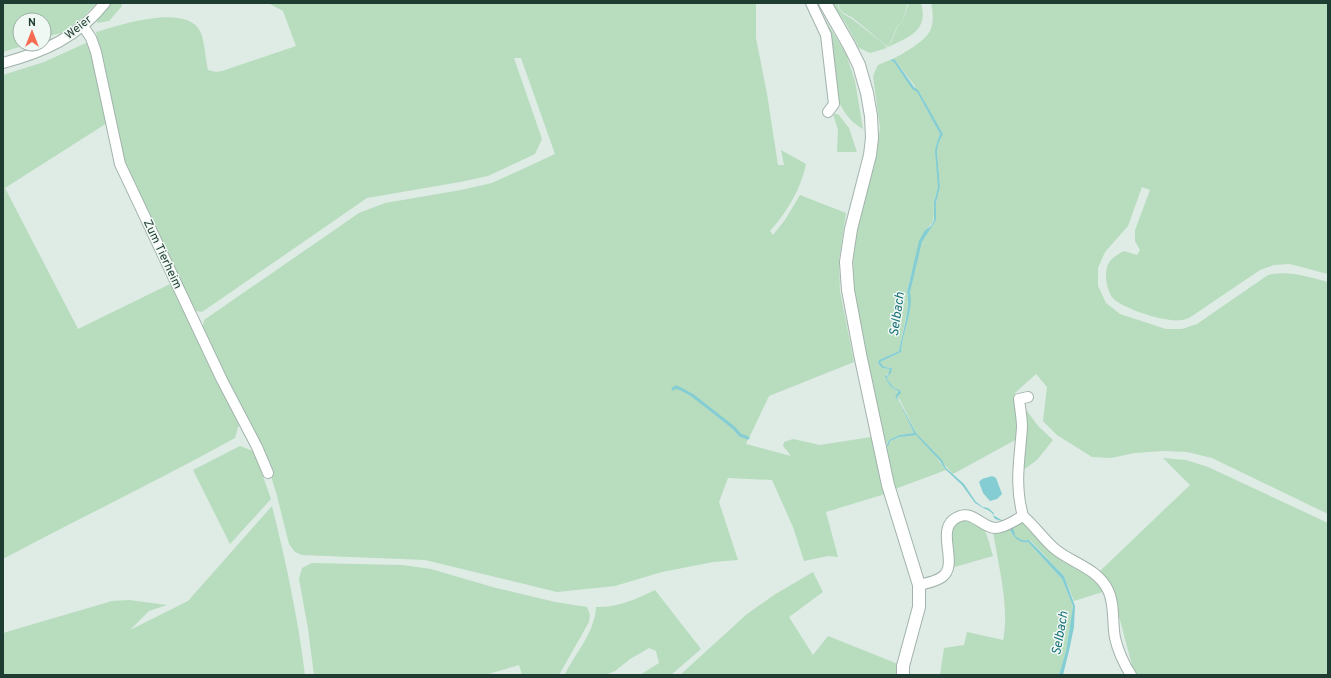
<svg xmlns="http://www.w3.org/2000/svg" width="1331" height="678" viewBox="0 0 1331 678" font-family="Overpass,sans-serif">
<style>
.green{fill:#b7ddbe}
.water{fill:#84cdd3}
.lines{fill:none;stroke-linecap:round;stroke-linejoin:round}
.stream{stroke:#84cdd3;stroke-width:3}
.minor-casing{stroke:#a2b3ac;stroke-width:12}
.tertiary-casing{stroke:#a2b3ac;stroke-width:14}
.minor{stroke:#fff;stroke-width:10}
.tertiary{stroke:#fff;stroke-width:12}
.labels{text-anchor:middle;stroke-width:3;stroke-linejoin:round;paint-order:stroke}
.street-label{font-size:12px;fill:#1f3c32;stroke:#eff8f3}
.water-label{font-size:13px;font-style:italic;fill:#187179;stroke:#eff8f3}
</style>
<rect width="100%" height="100%" fill="#dfebe5"/>
<g class="green">
<path d="M 3,3 L 97,3 L 81,19 L 62,33 L 44,37 L 44,20 L 20,20 L 20,44 L 29,44 L 3,52 Z"/>
<path d="M 110,3 L 121,3 L 122,6 L 109,21 L 97,23 L 97,19 Z"/>
<path d="M 268,3 L 756,3 L 756,38 L 767,94 L 778,165 L 784,165 L 781,150 L 806,164 C 801,189 787,212 770,231 L 773,235 L 785,220 L 800,195 L 846,213 L 839,260 L 840,291 L 854,362 L 769,396 L 749,438 L 740,435 L 734,428 L 692,394 L 676,387 L 672,389 L 681,389 L 691,395 L 706,408 L 733,429 L 739,436 L 746,437 L 748,439 L 746,444 L 791,456 L 783,446 L 784,442 L 793,439 L 820,445 L 871,437 L 885,494 L 826,512 L 838,557 L 828,556 L 804,561 L 793,527 L 772,480 L 728,478 L 719,502 L 738,560 L 713,562 L 662,572 L 615,586 L 557,592 L 425,560 L 302,555 L 295,552 L 289,544 L 277,496 L 266,459 L 202,331 L 204,320 L 359,213 L 385,203 L 461,190 L 492,183 L 555,154 L 521,58 L 514,58 L 542,139 L 535,154 L 488,176 L 460,182 L 367,198 L 202,312 L 191,310 L 125,165 L 119,144 L 96,32 C 119,25 186,3 200,31 C 204,38 206,61 208,70 L 216,72 L 222,71 L 296,46 L 283,11 Z"/>
<path d="M 815,3 L 846,54 L 855,81 L 863,129 C 849,122 842,109 836,96 Z"/>
<path d="M 832,3 L 838,3 L 838,7 L 842,13 L 852,19 L 884,44 L 887,48 L 870,53 L 859,48 L 846,24 Z"/>
<path d="M 839,3 L 908,3 L 902,22 C 894,26 894,39 888,47 L 853,18 L 842,12 L 839,7 Z"/>
<path d="M 909,3 L 921,3 C 929,31 909,37 888,47 C 895,40 894,27 902,22 Z"/>
<path d="M 931,3 L 1328,3 L 1328,274 L 1290,264 L 1274,265 L 1260,270 L 1192,316 C 1189,318 1185,320 1181,320 C 1167,323 1120,308 1112,297 C 1108,291 1106,283 1106,276 C 1106,262 1112,257 1124,251 L 1137,255 L 1140,250 L 1135,241 L 1135,230 L 1150,190 L 1142,187 L 1128,226 L 1105,252 L 1098,268 L 1098,286 L 1106,303 L 1120,314 L 1166,329 L 1182,329 L 1197,324 L 1268,275 C 1289,270 1308,277 1328,282 L 1328,514 L 1212,458 L 1187,452 L 1163,451 L 1135,453 L 1111,458 L 1092,457 L 1057,435 L 1043,421 L 1047,387 L 1036,374 L 1015,393 L 1019,438 L 953,474 L 916,433 L 900,400 L 897,397 L 899,395 L 900,390 L 894,388 L 887,379 L 887,377 L 888,376 L 892,368 L 883,367 L 880,362 L 901,352 C 902,332 914,311 909,292 L 922,242 L 936,220 L 936,203 L 940,187 L 937,151 L 939,142 L 943,134 L 914,85 L 895,60 L 893,59 C 904,53 924,42 930,31 C 934,23 933,11 931,3 Z"/>
<path d="M 86,43 L 93,57 L 107,123 L 5,188 L 78,329 L 170,284 L 239,424 L 235,438 C 159,480 80,518 3,559 L 3,75 L 44,62 Z"/>
<path d="M 890,60 L 894,62 L 912,89 L 917,92 L 940,134 C 931,152 940,169 938,187 C 937,192 935,197 934,202 C 933,215 937,222 925,230 L 911,274 L 907,292 L 908,297 L 907,312 L 899,351 L 879,360 L 878,363 L 882,368 L 890,369 L 890,372 L 885,376 C 887,382 892,390 899,391 L 899,393 L 895,397 L 899,401 L 914,433 L 900,435 L 889,440 L 885,446 L 867,360 L 854,289 L 853,261 L 857,230 L 875,160 L 880,128 L 873,76 L 878,65 Z"/>
<path d="M 833,114 L 838,114 L 849,128 L 857,152 L 837,152 L 838,130 Z"/>
<path d="M 1027,411 L 1038,426 L 1053,440 L 1037,460 L 1022,471 L 1027,423 L 1025,412 Z"/>
<path d="M 910,435 L 916,435 C 926,444 938,459 946,470 L 895,489 L 886,447 L 889,445 L 890,441 L 901,437 Z"/>
<path d="M 240,446 L 253,451 L 258,462 L 271,499 L 230,544 L 193,470 Z"/>
<path d="M 1163,458 L 1186,460 L 1208,467 L 1328,523 L 1328,675 L 1138,675 L 1133,669 L 1110,582 L 1100,571 L 1190,485 Z"/>
<path d="M 272,506 C 286,562 298,618 305,675 L 3,675 L 3,633 L 112,601 L 129,600 L 167,605 L 149,611 L 130,630 L 188,601 Z"/>
<path d="M 963,519 C 987,522 987,536 993,556 L 951,568 L 950,530 L 955,523 Z"/>
<path d="M 1023,522 L 1080,568 L 1106,591 L 1074,601 L 1064,576 L 1030,540 L 1020,540 L 1014,536 L 1012,526 L 1017,523 Z"/>
<path d="M 1009,528 C 1013,536 1018,544 1028,542 L 1062,579 L 1073,606 L 1066,651 L 1059,675 L 940,675 L 944,648 L 964,645 L 967,632 L 1003,640 C 1010,609 998,563 993,532 Z"/>
<path d="M 312,563 L 403,565 L 431,569 L 496,588 L 555,602 L 587,607 L 590,615 L 589,622 L 559,675 L 522,675 L 519,665 L 485,675 L 314,675 L 308,629 L 299,579 L 302,568 Z"/>
<path d="M 813,572 L 823,592 L 789,617 L 813,655 L 828,636 L 898,664 L 898,675 L 680,675 L 747,614 L 774,595 Z"/>
<path d="M 655,590 L 701,649 L 671,675 L 640,675 L 659,663 L 656,651 L 649,648 L 630,659 L 615,671 L 605,675 L 565,674 C 576,652 595,632 596,607 C 617,608 636,599 655,590 Z"/>
</g>
<g class="water">
<path d="M 893,59 L 895,60 L 914,87 L 918,90 L 943,134 L 939,142 L 937,151 L 940,187 L 936,203 L 936,220 L 922,242 L 910,292 C 914,311 902,332 901,352 L 880,362 L 884,367 L 892,368 L 891,373 L 887,377 L 887,379 L 894,388 L 900,390 L 901,393 L 897,397 L 916,433 L 942,460 L 946,468 L 964,484 L 976,502 L 983,507 L 988,508 L 994,513 L 993,515 L 1005,522 L 995,519 L 992,513 L 988,510 L 985,509 L 975,503 L 962,485 L 945,469 L 940,461 L 916,435 L 900,437 L 890,441 L 889,445 L 886,447 L 889,440 L 900,435 L 914,433 L 899,401 L 895,397 L 899,391 C 892,390 887,382 885,376 L 888,375 L 890,369 L 882,368 L 878,363 L 879,360 L 899,351 C 902,334 911,307 907,292 L 919,241 L 925,230 L 931,226 L 934,220 L 934,202 L 938,187 L 935,151 L 937,142 L 940,134 L 917,92 L 912,89 L 894,62 L 890,60 Z"/>
<path d="M 992,476 L 996,478 L 1002,494 L 997,499 L 990,501 L 983,493 L 979,482 L 982,479 Z"/>
<path d="M 1012,526 L 1015,534 L 1015,536 C 1022,540 1021,541 1029,540 L 1064,576 L 1075,606 L 1074,627 L 1069,651 L 1063,675 L 1059,675 L 1066,651 L 1073,606 L 1062,579 L 1028,542 C 1018,544 1013,536 1009,528 Z"/>
</g>
<g class="lines">
<path class="stream" d="M 673,389 L 676,387 L 681,389 L 692,395 L 734,428 L 740,435 L 748,438"/>
<defs>
<g id="minor">
<path d="M 811,3 L 826,35 L 834,104 L 828,112"/>
<path d="M 83,26 L 91,38 L 96,52 L 120,164 L 222,380 L 257,447 L 268,473"/>
<path d="M 3,63 C 44,52 78,37 105,3"/>
<path d="M 1023,516 C 1035,526 1043,539 1055,549 C 1072,563 1097,568 1108,590 C 1115,604 1112,623 1115,638 C 1118,651 1124,664 1131,675"/>
<path d="M 919,585 C 927,583 935,582 942,577 C 959,565 937,533 953,520 C 971,506 980,527 995,528 C 1005,528 1015,520 1023,516 C 1014,484 1020,458 1022,427 C 1022,418 1020,408 1019,399 L 1028,397"/>
</g>
<path id="tertiary" d="M 825,3 L 849,45 L 859,65 L 867,93 L 871,116 L 872,138 L 870,155 L 851,229 L 846,262 L 848,290 L 860,354 L 882,457 L 888,485 L 919,585 L 919,607 L 903,666 L 903,675"/>
</defs>
<use href="#minor" class="minor-casing"/>
<use href="#tertiary" class="tertiary-casing"/>
<use href="#minor" class="minor"/>
<use href="#tertiary" class="tertiary"/>
</g>
<g class="labels">
<g class="street-label">
<text transform="translate(78 27) rotate(-39)" y="4">Weier</text>
<text transform="translate(163 254) rotate(65)" y="4">Zum Tierheim</text>
</g>
<g class="water-label">
<text transform="translate(896 314) rotate(-82)" y="5">Selbach</text>
<text transform="translate(1059 633) rotate(-80)" y="5">Selbach</text>
</g>
</g>
<rect width="1331" height="678" fill="none" stroke="#1f3c32" stroke-width="8"/>
<g transform="translate(32 32)"><circle r="19" fill="#eff8f3" stroke="#9cada6"/>
<path d="M0-3L7 15L0 10L-7 15Z" fill="#f76c51"/>
<text y="-6" font-size="11" font-weight="bold" text-anchor="middle" fill="#1f3c32">N</text>
</g>
</svg>
